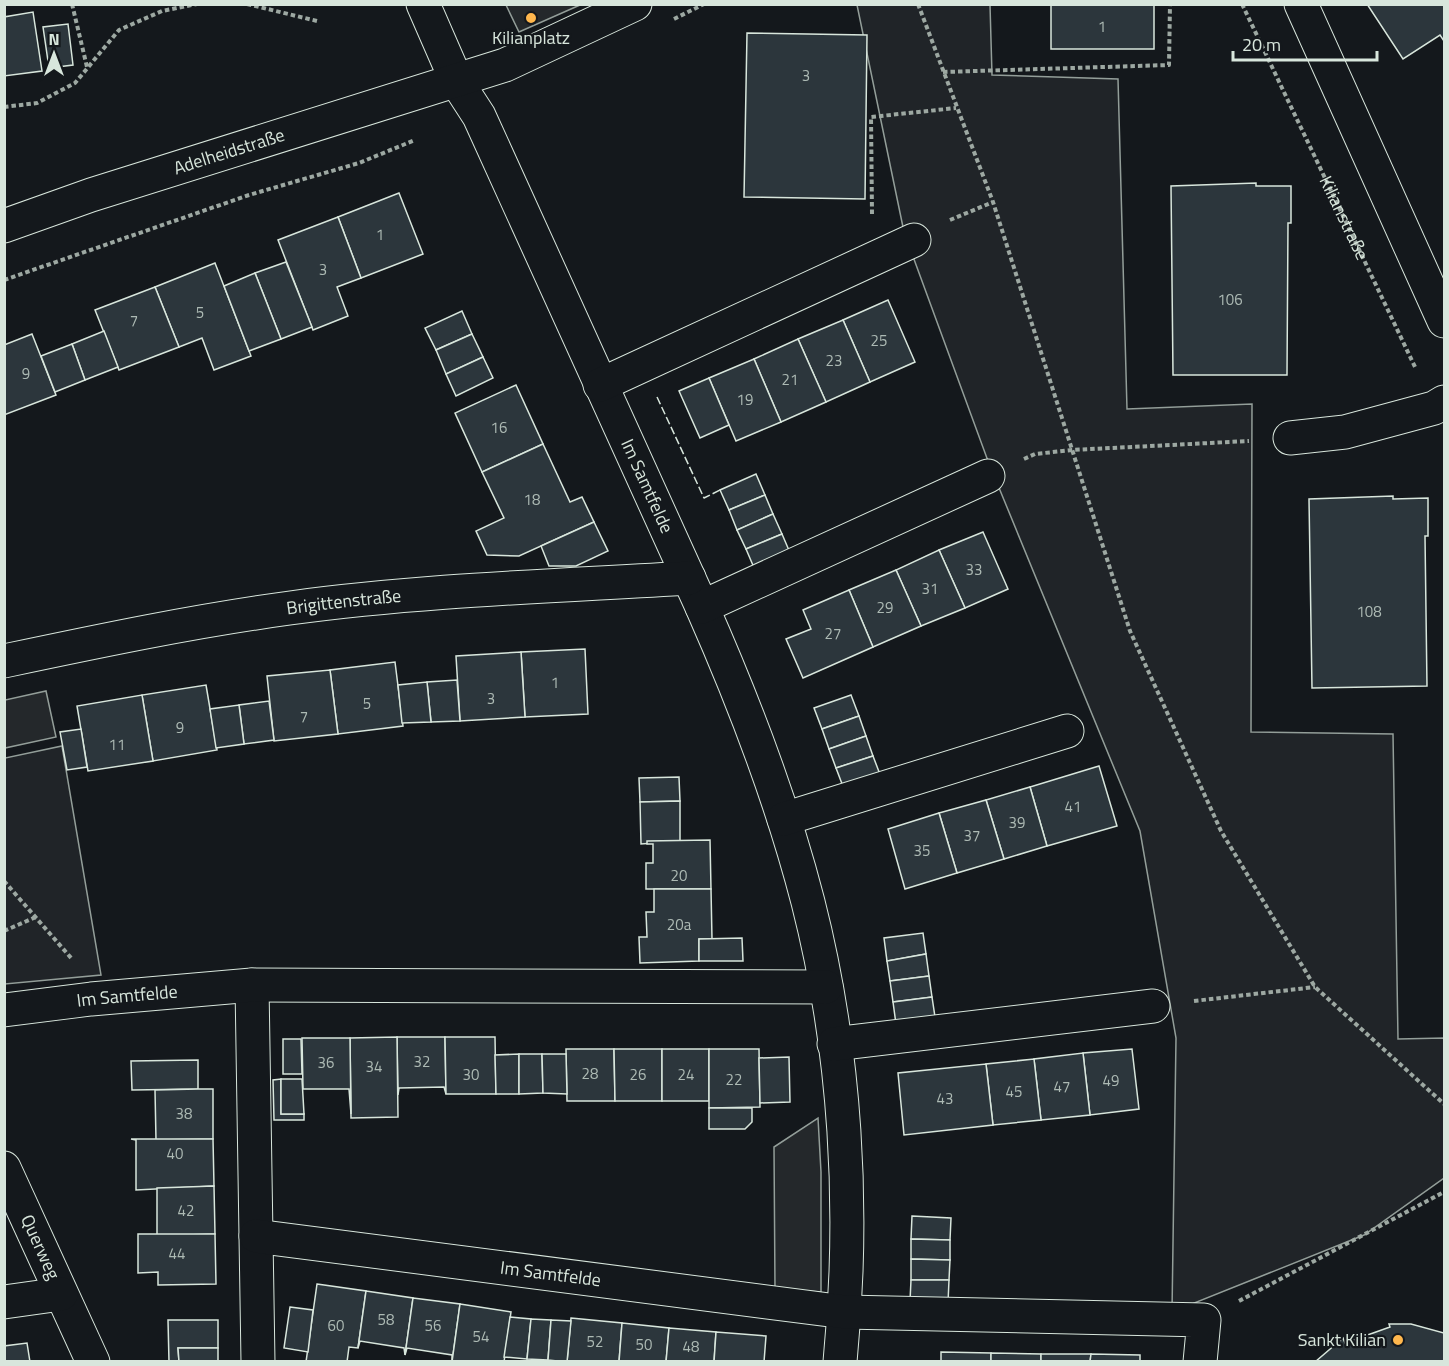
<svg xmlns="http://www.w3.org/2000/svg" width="1449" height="1366" viewBox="0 0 1449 1366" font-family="'Titillium Web',sans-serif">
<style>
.green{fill:#202428;stroke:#939e99;stroke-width:1.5}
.parking{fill:#24282b;stroke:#939e99;stroke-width:1.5}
.building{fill:#2c363c;stroke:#d8e6dc;stroke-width:1.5}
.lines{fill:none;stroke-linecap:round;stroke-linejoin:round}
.minor-casing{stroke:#d8e6dc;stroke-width:35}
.path{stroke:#9da8a2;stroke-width:4;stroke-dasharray:4.5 3;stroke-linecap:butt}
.minor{stroke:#14181c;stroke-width:33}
.fence{stroke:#d8e6dc;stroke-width:1.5;stroke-dasharray:8 3;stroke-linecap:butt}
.poi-dot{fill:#ffb74d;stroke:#14181c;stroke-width:2}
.labels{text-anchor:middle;stroke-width:4.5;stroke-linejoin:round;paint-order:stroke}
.number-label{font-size:15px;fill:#adbab4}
.poi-label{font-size:18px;fill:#d8e6dc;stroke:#14181c}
.street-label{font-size:18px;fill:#d8e6dc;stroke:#14181c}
</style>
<rect width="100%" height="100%" fill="#14181c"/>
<g class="green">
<path d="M 857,5 L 990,5 L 992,75 L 1118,79 L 1127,409 L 1252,404 L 1251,732 L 1393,734 L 1398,1039 L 1444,1038 L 1444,1178 L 1364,1235 L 1172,1312 L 1176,1038 L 1140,831 L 988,461 L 904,232 Z"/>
<path d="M 62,746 L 101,975 L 5,984 L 5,758 Z"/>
</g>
<g class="parking">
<path d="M 506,5 L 580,5 L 519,32 Z"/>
<path d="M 46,691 L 56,737 L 5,748 L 5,700 Z"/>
<path d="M 818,1118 L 821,1172 L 821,1292 L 775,1289 L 774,1147 Z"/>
</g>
<g class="building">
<path d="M 1156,4 L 1154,5 L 1154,49 L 1051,49 L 1051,5 L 1048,4 Z"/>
<path d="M 1367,4 L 1444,4 L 1444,41 L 1440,35 L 1403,59 Z"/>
<path d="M 33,12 L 42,71 L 4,76 L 4,17 Z"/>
<path d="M 68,24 L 73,65 L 49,68 L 43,27 Z"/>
<path d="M 747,33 L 867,35 L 865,199 L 744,197 Z"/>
<path d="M 1256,183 L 1256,186 L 1291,186 L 1291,223 L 1288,223 L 1287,375 L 1173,375 L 1171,186 Z"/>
<path d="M 399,193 L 423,254 L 361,278 L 338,217 Z"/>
<path d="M 338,217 L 361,278 L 337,287 L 348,316 L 313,330 L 278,240 Z"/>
<path d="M 286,262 L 312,327 L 281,339 L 255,273 Z"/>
<path d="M 215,263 L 251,356 L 214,370 L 202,338 L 179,347 L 155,287 Z"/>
<path d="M 255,273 L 281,339 L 249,351 L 224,286 Z"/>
<path d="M 155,287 L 179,347 L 119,370 L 95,310 Z"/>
<path d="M 888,300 L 915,362 L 870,382 L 843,320 Z"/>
<path d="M 462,311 L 472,334 L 436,350 L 425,328 Z"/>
<path d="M 843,320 L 870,382 L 826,402 L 798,339 Z"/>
<path d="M 104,331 L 118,367 L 85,380 L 72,344 Z"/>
<path d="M 32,334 L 56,395 L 4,415 L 4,345 Z"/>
<path d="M 472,334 L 483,357 L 446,374 L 436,350 Z"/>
<path d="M 798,339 L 826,402 L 781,422 L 754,359 Z"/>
<path d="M 72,344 L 85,380 L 55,392 L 41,356 Z"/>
<path d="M 483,357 L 493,378 L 456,396 L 446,374 Z"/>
<path d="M 754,359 L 781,422 L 736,441 L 709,378 Z"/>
<path d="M 709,378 L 729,425 L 700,438 L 679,391 Z"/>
<path d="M 516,385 L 543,444 L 482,472 L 455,413 Z"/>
<path d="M 543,444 L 570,502 L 582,497 L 594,522 L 519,556 L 487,555 L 476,531 L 504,518 L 482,472 Z"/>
<path d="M 756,474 L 765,495 L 729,510 L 720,490 Z"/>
<path d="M 765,495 L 773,514 L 737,530 L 729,510 Z"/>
<path d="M 1393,496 L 1393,499 L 1428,498 L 1428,536 L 1425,536 L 1427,686 L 1312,688 L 1309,499 Z"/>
<path d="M 773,514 L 782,534 L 746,549 L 737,530 Z"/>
<path d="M 594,522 L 608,551 L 576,566 L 549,566 L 541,546 Z"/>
<path d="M 983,532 L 1008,589 L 965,608 L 939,550 Z"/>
<path d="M 782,534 L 791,555 L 755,570 L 746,549 Z"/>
<path d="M 939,550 L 965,608 L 921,626 L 896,570 Z"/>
<path d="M 896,570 L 921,626 L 873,647 L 849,590 Z"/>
<path d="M 849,590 L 873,647 L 803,678 L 786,639 L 811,629 L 803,610 Z"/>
<path d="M 585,649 L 588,714 L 525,717 L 521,652 Z"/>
<path d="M 521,652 L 525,717 L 460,721 L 456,656 Z"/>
<path d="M 395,662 L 403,726 L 338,734 L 330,670 Z"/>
<path d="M 330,670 L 338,734 L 274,741 L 267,676 Z"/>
<path d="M 457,680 L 460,721 L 431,722 L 427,682 Z"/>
<path d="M 427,682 L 431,722 L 402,723 L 398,685 Z"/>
<path d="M 206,685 L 217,750 L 153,761 L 142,695 Z"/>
<path d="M 142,695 L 153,761 L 88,771 L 77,706 Z"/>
<path d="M 851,695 L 859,716 L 822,729 L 814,708 Z"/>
<path d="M 269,701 L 274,740 L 244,744 L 239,705 Z"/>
<path d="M 239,705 L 244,744 L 216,748 L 210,709 Z"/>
<path d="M 859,716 L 866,736 L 829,749 L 822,729 Z"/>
<path d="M 81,729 L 87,767 L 67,770 L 60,732 Z"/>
<path d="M 866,736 L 873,756 L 836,768 L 829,749 Z"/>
<path d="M 873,756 L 881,777 L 844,789 L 836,768 Z"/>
<path d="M 1099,766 L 1117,826 L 1047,846 L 1030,787 Z"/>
<path d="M 679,777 L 680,801 L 640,802 L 639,778 Z"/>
<path d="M 1030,787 L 1047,846 L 1004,859 L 986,800 Z"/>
<path d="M 986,800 L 1004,859 L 957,873 L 939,813 Z"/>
<path d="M 680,801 L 680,841 L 641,844 L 640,802 Z"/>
<path d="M 939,813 L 957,873 L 905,889 L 888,829 Z"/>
<path d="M 710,840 L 711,889 L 646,889 L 646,863 L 653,863 L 653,844 L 647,844 L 647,841 Z"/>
<path d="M 654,889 L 711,889 L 712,939 L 699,939 L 699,961 L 640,963 L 639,937 L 647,937 L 646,912 L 654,912 Z"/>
<path d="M 923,933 L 926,954 L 887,961 L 884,938 Z"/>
<path d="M 742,938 L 743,961 L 699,961 L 699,939 Z"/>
<path d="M 926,954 L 929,976 L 890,981 L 887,961 Z"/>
<path d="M 929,976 L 932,997 L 893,1002 L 890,981 Z"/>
<path d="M 932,997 L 935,1017 L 896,1024 L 893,1002 Z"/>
<path d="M 397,1037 L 445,1037 L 446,1094 L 444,1087 L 399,1088 L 398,1095 Z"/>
<path d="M 397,1037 L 398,1117 L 351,1118 L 350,1038 Z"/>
<path d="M 445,1037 L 495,1037 L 496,1094 L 446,1094 Z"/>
<path d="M 302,1038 L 350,1038 L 351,1114 L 349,1089 L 303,1089 Z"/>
<path d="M 283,1039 L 301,1039 L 302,1074 L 283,1074 Z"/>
<path d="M 566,1049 L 614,1049 L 615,1101 L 567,1101 Z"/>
<path d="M 614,1049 L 662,1049 L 662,1101 L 615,1101 Z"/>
<rect x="662" y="1049" width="47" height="52"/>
<path d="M 709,1049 L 759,1049 L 760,1107 L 709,1108 Z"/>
<path d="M 1132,1049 L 1139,1109 L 1090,1115 L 1083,1053 Z"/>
<path d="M 1083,1053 L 1090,1115 L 1041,1120 L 1034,1059 Z"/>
<path d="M 519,1054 L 519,1094 L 496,1094 L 495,1055 Z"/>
<path d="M 519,1054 L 542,1054 L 543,1093 L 519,1094 Z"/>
<path d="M 542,1054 L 566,1054 L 567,1094 L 543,1093 Z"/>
<path d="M 789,1057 L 790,1102 L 760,1103 L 759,1058 Z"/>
<path d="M 1034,1059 L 1041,1120 L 993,1125 L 986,1064 Z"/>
<path d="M 198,1060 L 198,1089 L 132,1090 L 131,1061 Z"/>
<path d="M 986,1064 L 993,1125 L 904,1135 L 898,1073 Z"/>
<path d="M 281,1079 L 281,1114 L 304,1114 L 304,1120 L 274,1120 L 273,1080 Z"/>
<path d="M 281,1079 L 302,1079 L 304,1114 L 281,1114 Z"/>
<path d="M 198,1089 L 213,1089 L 213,1139 L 156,1140 L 155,1090 Z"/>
<path d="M 709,1108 L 752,1108 L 752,1122 L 745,1129 L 709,1129 Z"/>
<path d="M 131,1139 L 213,1139 L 214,1186 L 136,1190 L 136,1140 Z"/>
<path d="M 214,1186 L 215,1234 L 157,1236 L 157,1188 Z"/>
<path d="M 912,1216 L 951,1218 L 950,1240 L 911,1239 Z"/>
<path d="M 138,1234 L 215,1234 L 216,1284 L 158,1285 L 158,1272 L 138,1273 Z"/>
<path d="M 911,1239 L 950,1240 L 950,1260 L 911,1259 Z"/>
<path d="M 911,1259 L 950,1260 L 949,1280 L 911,1280 Z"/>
<path d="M 911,1280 L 949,1280 L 948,1303 L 910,1301 Z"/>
<path d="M 317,1284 L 366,1291 L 358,1348 L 349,1347 L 347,1362 L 306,1362 Z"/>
<path d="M 366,1291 L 413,1298 L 405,1355 L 404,1348 L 360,1341 L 358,1348 Z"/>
<path d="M 413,1298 L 460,1304 L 452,1362 L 452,1355 L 407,1348 L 405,1355 Z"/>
<path d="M 460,1304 L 511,1312 L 504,1362 L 452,1362 Z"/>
<path d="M 290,1307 L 313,1310 L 308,1352 L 284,1348 Z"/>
<path d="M 510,1317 L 531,1319 L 527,1359 L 504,1357 Z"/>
<path d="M 571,1318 L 622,1323 L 619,1362 L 567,1362 Z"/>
<path d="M 531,1319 L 551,1320 L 548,1360 L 527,1359 Z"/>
<path d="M 168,1320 L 218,1320 L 218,1348 L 178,1348 L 179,1362 L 169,1362 Z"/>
<path d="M 551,1320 L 571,1321 L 567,1362 L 548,1360 Z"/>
<path d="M 622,1323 L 669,1328 L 666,1362 L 619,1362 Z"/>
<path d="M 1389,1324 L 1411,1324 L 1444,1333 L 1444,1362 L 1315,1362 L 1343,1338 L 1345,1343 L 1390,1327 Z"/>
<path d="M 669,1328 L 716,1332 L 714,1362 L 666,1362 Z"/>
<path d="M 716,1332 L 766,1336 L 764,1362 L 714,1362 Z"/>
<path d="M 27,1343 L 30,1362 L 4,1362 L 4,1346 Z"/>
<path d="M 178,1348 L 218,1348 L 218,1362 L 179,1362 Z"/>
<path d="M 941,1352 L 991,1353 L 991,1362 L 941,1362 Z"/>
<path d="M 991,1353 L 1041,1354 L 1041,1362 L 991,1362 Z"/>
<path d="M 1041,1354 L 1091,1354 L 1090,1362 L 1041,1362 Z"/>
<path d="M 1091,1354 L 1140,1355 L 1140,1362 L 1090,1362 Z"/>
</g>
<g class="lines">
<defs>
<g id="minor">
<path id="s2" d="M 423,4 L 457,82 L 479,116 L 702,607 C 744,702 782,801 808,902 C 846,1051 855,1209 840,1362"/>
<path d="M 1301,4 L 1444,321"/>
<path id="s3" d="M 4,226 L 91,195 L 505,65 L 635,4"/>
<path d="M 600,385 L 914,240"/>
<path d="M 1290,438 L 1345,432 L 1434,408 L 1444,402"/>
<path d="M 702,607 L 988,476"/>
<path id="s4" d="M 4,661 C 99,641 194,621 290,608 C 422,590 556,586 689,578"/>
<path d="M 784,819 L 1067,731"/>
<path d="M 252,985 L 258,1362"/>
<path id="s5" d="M 4,1010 L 91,999 L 252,985 L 826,987"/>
<path d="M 834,1044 L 1153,1006"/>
<path id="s6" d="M 4,1168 L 93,1362"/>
<path id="s7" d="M 256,1236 L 845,1312 L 1204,1320 L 1200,1362"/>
<path d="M 4,1302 L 61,1294"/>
</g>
</defs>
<use href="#minor" class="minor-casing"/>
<g class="path">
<path d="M 72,4 L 87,67"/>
<path d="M 247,4 L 317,21"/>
<path d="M 918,4 L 993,202 L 1130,631 L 1221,831 L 1315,987 L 1444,1104"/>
<path id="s1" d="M 1242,4 L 1416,369"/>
<path d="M 674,19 L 704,4"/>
<path d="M 943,72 L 1169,65 L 1170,4"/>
<path d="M 4,107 L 37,103 L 75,83 L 119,30 L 162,11 L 197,4"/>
<path d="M 872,214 L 871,117 L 956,108"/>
<path d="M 950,220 L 993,202"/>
<path d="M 4,280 L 249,195 L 359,163 L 415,140"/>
<path d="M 1024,459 L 1035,454 L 1072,450 L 1249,441"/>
<path d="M 4,881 L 72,959"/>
<path d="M 4,931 L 36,917"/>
<path d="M 1194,1001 L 1315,987"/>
<path d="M 1239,1301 L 1444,1192"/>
</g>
<use href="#minor" class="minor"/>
<path class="fence" d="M 657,397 L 704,498 L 720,490"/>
</g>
<g class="poi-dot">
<circle cx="531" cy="18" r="6"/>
<circle cx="1398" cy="1340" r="6"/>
</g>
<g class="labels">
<g class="number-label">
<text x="1102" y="32">1</text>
<text x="806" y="81">3</text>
<text x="380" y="240">1</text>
<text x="323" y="275">3</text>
<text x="1230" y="305">106</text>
<text x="200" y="318">5</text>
<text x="134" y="326">7</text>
<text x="879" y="346">25</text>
<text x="834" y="366">23</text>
<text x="26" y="379">9</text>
<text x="790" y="385">21</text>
<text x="745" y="405">19</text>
<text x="499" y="433">16</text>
<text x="532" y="505">18</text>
<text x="974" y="575">33</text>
<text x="930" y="594">31</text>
<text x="885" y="613">29</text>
<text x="1369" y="617">108</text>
<text x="833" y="639">27</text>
<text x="555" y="688">1</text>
<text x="491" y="704">3</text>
<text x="367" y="709">5</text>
<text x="304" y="722">7</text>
<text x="180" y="733">9</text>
<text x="117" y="750">11</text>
<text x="1073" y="812">41</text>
<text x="1017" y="828">39</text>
<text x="972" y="841">37</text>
<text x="922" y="856">35</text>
<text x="679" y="881">20</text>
<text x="679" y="930">20a</text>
<text x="422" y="1067">32</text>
<text x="326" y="1068">36</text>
<text x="374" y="1072">34</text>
<text x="590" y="1079">28</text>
<text x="471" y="1080">30</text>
<text x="638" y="1080">26</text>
<text x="686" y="1080">24</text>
<text x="734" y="1085">22</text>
<text x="1111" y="1086">49</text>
<text x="1062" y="1092">47</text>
<text x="1014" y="1097">45</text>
<text x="945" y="1104">43</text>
<text x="184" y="1119">38</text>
<text x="175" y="1159">40</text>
<text x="186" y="1216">42</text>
<text x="177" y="1259">44</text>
<text x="386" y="1325">58</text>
<text x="336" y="1331">60</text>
<text x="433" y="1331">56</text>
<text x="481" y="1342">54</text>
<text x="595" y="1347">52</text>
<text x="644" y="1350">50</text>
<text x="691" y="1352">48</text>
</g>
<g class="poi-label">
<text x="531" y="44">Kilianplatz</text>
<text x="1386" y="1346" text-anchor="end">Sankt Kilian</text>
</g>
<g class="street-label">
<text dy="6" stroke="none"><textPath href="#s3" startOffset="237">Adelheidstraße</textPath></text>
<text dy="6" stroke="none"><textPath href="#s1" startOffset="237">Kilianstraße</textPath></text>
<text dy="6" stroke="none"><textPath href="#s2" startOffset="532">Im Samtfelde</textPath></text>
<text dy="6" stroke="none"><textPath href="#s4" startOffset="345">Brigittenstraße</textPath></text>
<text dy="6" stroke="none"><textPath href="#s5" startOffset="124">Im Samtfelde</textPath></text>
<text dy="6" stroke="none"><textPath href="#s6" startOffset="87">Querweg</textPath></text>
<text dy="6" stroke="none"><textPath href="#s7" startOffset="297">Im Samtfelde</textPath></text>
</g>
</g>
<rect width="1449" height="1366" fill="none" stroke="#d8e6dc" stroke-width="12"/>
<g transform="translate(54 54)" stroke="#14181c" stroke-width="4.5" paint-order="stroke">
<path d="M0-4.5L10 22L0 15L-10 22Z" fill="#d8e6dc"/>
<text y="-9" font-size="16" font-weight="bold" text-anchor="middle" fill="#d8e6dc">N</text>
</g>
<path d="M1233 51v9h144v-9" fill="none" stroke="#d8e6dc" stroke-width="3"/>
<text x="1242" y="51" font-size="18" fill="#d8e6dc" stroke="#14181c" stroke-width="4.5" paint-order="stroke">20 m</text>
</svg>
